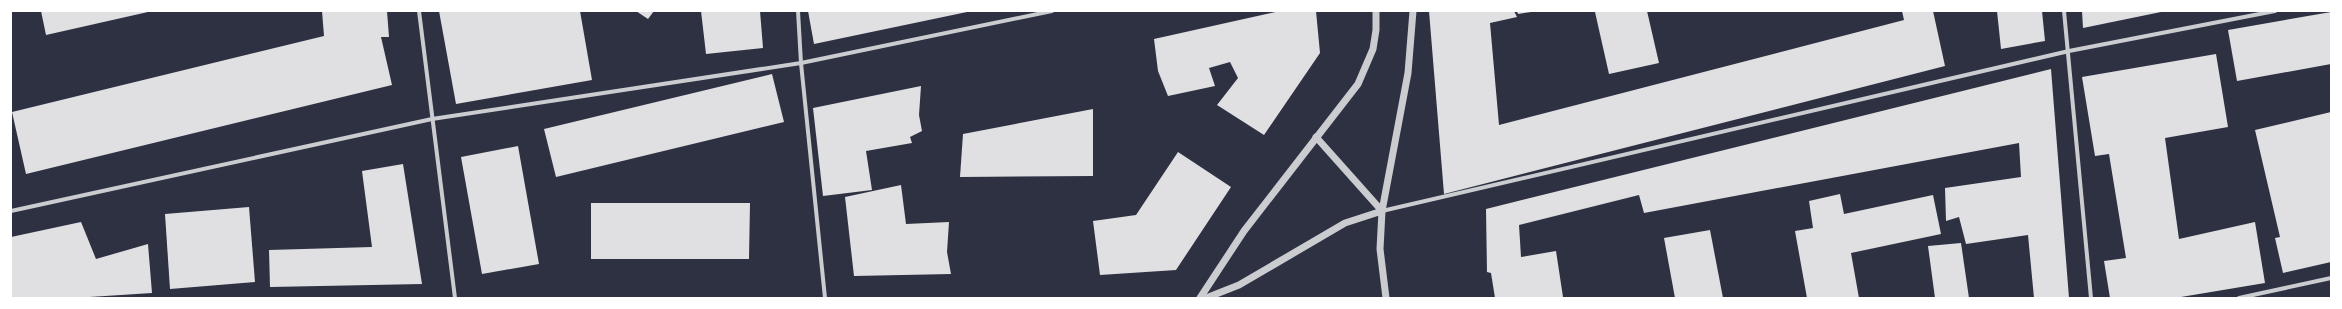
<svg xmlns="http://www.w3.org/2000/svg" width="2342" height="309" viewBox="0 0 2342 309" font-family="'Source Serif 4',serif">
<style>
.building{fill:#e0e0e3}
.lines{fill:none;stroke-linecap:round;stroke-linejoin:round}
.minor{stroke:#caccd0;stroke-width:4}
.tertiary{stroke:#caccd0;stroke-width:7}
</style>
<rect width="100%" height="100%" fill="#2d3142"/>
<g class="building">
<path d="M 41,11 L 148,11 L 148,12 L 46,35 Z"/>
<path d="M 322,11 L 387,11 L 389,37 L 381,37 L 392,85 L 26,174 L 12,112 L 324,36 Z"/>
<path d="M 439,11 L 580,11 L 592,80 L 456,104 Z"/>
<path d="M 636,11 L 654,11 L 648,19 Z"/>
<path d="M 701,11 L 760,11 L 763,48 L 706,54 Z"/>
<path d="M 808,11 L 967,11 L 967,12 L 814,44 Z"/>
<path d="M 1280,11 L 1316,11 L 1320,53 L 1264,135 L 1217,105 L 1238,78 L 1230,62 L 1209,68 L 1215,86 L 1168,96 L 1158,71 L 1154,39 Z"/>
<path d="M 1429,11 L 1514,11 L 1517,17 L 1490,23 L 1499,125 L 1904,20 L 1902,11 L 1933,11 L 1945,66 L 1444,194 Z"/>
<path d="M 1517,11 L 1531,11 L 1531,12 L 1518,14 Z"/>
<path d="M 1601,11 L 1647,11 L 1659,63 L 1609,74 L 1595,12 Z"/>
<path d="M 1997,11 L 2042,11 L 2045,41 L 2001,49 Z"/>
<path d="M 2082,11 L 2160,11 L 2161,12 L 2083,28 Z"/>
<path d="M 2331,12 L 2331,64 L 2237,81 L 2228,30 Z"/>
<path d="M 2216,54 L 2228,127 L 2165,138 L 2179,239 L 2255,222 L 2265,283 L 2175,298 L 2110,298 L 2104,261 L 2126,258 L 2109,154 L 2095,156 L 2082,77 Z"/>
<path d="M 2051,69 L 2069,298 L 2034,298 L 2028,235 L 1966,244 L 1959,217 L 1946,221 L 1945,188 L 2021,177 L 2019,143 L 1644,213 L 1639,195 L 1519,225 L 1521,257 L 1556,251 L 1563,297 L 1495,298 L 1491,273 L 1487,272 L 1486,209 Z"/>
<path d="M 772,74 L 784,122 L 556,177 L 544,129 Z"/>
<path d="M 921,86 L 919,115 L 922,131 L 910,137 L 912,143 L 866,151 L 872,190 L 823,196 L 813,108 Z"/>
<path d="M 1093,109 L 1093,176 L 960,177 L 963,134 Z"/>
<path d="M 2331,112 L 2331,262 L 2283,273 L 2275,238 L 2280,237 L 2255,130 Z"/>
<path d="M 518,146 L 539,264 L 482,274 L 461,157 Z"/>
<path d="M 1178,152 L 1231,187 L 1176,270 L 1100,275 L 1093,221 L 1136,215 Z"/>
<path d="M 403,164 L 422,284 L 270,287 L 269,250 L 372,247 L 362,171 Z"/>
<path d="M 901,185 L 906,224 L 949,222 L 947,252 L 951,274 L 854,276 L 845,197 Z"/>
<path d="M 1840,194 L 1844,214 L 1933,195 L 1941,234 L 1851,253 L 1859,298 L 1807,298 L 1795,231 L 1813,228 L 1809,201 Z"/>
<path d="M 591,203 L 750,203 L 749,259 L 591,259 Z"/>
<path d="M 249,207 L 255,282 L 170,289 L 165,214 Z"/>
<path d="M 81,222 L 96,259 L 148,244 L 152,293 L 74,298 L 11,298 L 11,237 Z"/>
<path d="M 1710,230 L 1723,298 L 1675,298 L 1664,238 Z"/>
<path d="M 1961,243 L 1969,298 L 1935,298 L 1928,246 Z"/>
</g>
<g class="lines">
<g class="minor">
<path d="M 419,11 L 455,298"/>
<path d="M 798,11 L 801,63 L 825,298"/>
<path d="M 2064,11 L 2091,298"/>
<path d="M 11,211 L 432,119 L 801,63 L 1052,11"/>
<path d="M 1382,211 L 2069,51 L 2275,11"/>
<path d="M 2239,298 L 2331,278"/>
</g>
<g class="tertiary">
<path d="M 1200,298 L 1244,231 L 1358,84 L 1373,49 L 1376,30 L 1376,11"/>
<path d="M 1206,298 L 1239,285 L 1345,223 L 1382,211 L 1316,137"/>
<path d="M 1386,298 L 1380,249 L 1382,211 L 1408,73 L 1413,11"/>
</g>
</g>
<rect width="2342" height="309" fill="none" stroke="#ffffff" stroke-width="24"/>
</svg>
